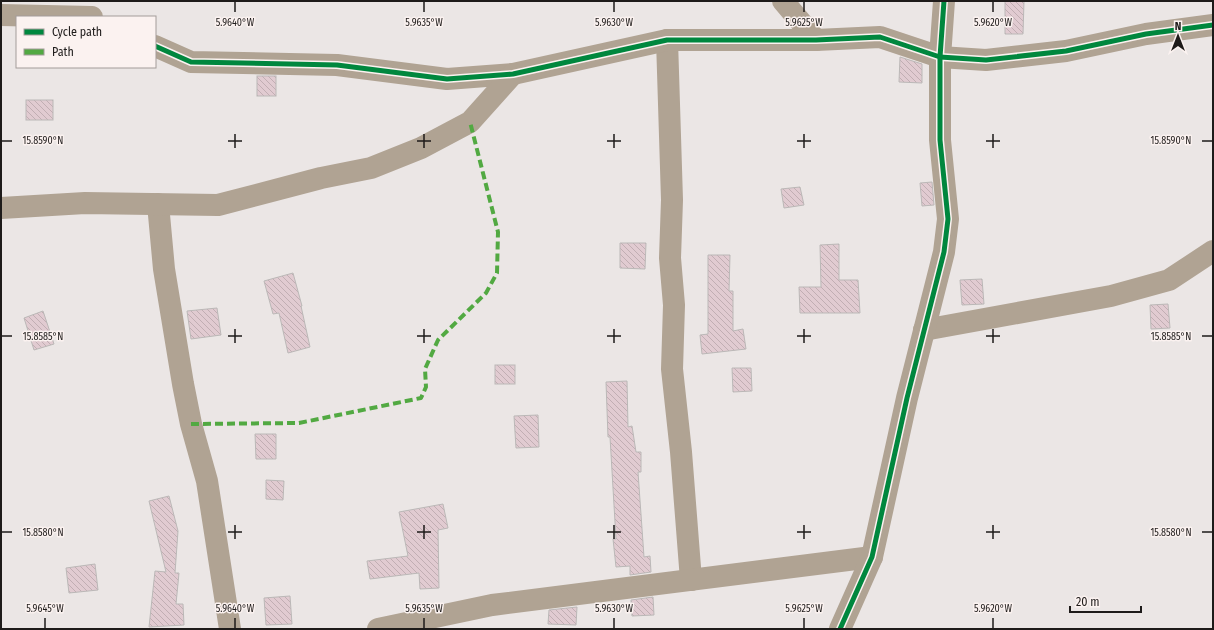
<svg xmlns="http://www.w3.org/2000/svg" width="1214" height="630" viewBox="0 0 1214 630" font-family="'Fira Sans Condensed',sans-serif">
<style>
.building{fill:url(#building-back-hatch);stroke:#bbb8b7}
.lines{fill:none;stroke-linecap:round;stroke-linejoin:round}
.minor{stroke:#b0a393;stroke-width:22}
.quiet{stroke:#52a942;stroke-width:4;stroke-dasharray:8 4;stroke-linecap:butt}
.cycleway-casing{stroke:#fbf2f0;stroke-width:8}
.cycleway{stroke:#00873e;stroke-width:5}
.ticks{fill:none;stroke:#1e1b1a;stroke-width:1.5}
.ticks-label{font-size:10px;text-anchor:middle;fill:#1e1b1a;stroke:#fbf2f0;stroke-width:3;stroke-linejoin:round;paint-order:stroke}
</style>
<defs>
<pattern id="building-back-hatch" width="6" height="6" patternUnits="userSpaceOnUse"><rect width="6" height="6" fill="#e1cbd1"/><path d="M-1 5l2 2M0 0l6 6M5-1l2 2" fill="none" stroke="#c1aeb3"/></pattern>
</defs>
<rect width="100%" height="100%" fill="#ebe6e5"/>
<g class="building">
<path d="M 1005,1 L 1024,1 L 1023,34 L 1005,34 Z"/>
<path d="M 900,57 L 922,64 L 922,83 L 899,82 Z"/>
<rect x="257" y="76" width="19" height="20"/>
<rect x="26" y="100" width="27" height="20"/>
<path d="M 932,182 L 934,205 L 922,206 L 920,183 Z"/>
<path d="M 800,187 L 804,205 L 784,208 L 781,189 Z"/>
<path d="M 620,243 L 646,243 L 645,269 L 620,268 Z"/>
<path d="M 839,244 L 839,280 L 858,280 L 860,313 L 800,313 L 799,287 L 821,287 L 820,245 Z"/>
<path d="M 708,255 L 730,255 L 729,291 L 733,291 L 733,331 L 743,329 L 746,349 L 702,354 L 700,335 L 708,334 Z"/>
<path d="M 293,273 L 302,306 L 301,306 L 310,347 L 288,353 L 279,313 L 273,314 L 264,281 Z"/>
<path d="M 982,279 L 984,304 L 962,305 L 960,280 Z"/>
<path d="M 1168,304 L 1170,328 L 1151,329 L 1150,305 Z"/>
<path d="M 217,308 L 221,335 L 191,339 L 187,311 Z"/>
<path d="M 43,311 L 54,344 L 34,350 L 24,318 Z"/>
<rect x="495" y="365" width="20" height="19"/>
<path d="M 732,368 L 751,368 L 752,391 L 733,392 Z"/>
<path d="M 627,381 L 628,427 L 632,426 L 636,452 L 641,452 L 641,472 L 638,472 L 644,557 L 650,556 L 651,572 L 630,575 L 630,566 L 616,567 L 613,539 L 616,539 L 610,437 L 608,437 L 606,382 Z"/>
<path d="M 538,415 L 539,447 L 516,448 L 514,416 Z"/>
<path d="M 255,434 L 276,434 L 276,459 L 256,459 Z"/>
<path d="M 266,480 L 284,481 L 283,500 L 266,499 Z"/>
<path d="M 169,496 L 178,531 L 175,573 L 179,573 L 176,604 L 183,604 L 184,625 L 149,627 L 155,571 L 166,572 L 149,501 Z"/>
<path d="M 443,504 L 448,528 L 438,530 L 439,588 L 420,589 L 419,573 L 370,579 L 367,561 L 408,556 L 399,512 Z"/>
<path d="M 95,564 L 98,590 L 69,593 L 66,568 Z"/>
<path d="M 290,596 L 292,624 L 266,625 L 264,598 Z"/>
<path d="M 653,597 L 654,615 L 632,616 L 631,600 Z"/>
<path d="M 577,607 L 576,625 L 548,624 L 549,610 Z"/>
</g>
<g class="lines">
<g class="minor">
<path d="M 783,1 L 816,40"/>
<path d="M 1,15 L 92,17"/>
<path d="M 667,40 L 672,200 L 670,258 L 674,305 L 672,369 L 681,452 L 691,580"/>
<path d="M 155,46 L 191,62 L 337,65 L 447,79 L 513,74 L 667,40 L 816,40 L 880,37 L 940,57 L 986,60 L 1066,51 L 1146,34 L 1213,25"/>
<path d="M 158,204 L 164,269 L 183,384 L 191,424 L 207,481 L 230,629"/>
<path d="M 1,208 L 85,203 L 218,205 L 321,178 L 371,168 L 421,148 L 470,122 L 513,74"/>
<path d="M 924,330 L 1111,296 L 1169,280 L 1213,251"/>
<path d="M 378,629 L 492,605 L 872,557"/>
<path d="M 840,629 L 872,557 L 907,398 L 944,252 L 948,219 L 940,140 L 940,57 L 944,1"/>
</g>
<path class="quiet" d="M 191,424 L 299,423 L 421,398 L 426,387 L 425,369 L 438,340 L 486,293 L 497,273 L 498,232 L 470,122"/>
<defs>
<g id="cycleway">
<path d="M 155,46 L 191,62 L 337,65 L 447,79 L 513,74 L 667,40 L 816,40 L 880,37 L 940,57 L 986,60 L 1066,51 L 1146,34 L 1213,25"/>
<path d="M 840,629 L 872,557 L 907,398 L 944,252 L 948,219 L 940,140 L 940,57 L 944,1"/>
</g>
</defs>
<use href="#cycleway" class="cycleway-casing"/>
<use href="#cycleway" class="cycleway"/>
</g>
<path class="ticks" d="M 235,2 L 235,12M 424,2 L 424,12M 614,2 L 614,12M 804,2 L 804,12M 993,2 L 993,12M 235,134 L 235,148M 424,134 L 424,148M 614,134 L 614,148M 804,134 L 804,148M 993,134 L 993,148M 2,141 L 12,141M 228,141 L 242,141M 417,141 L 431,141M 607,141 L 621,141M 797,141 L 811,141M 986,141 L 1000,141M 1202,141 L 1212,141M 235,329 L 235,343M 424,329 L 424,343M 614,329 L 614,343M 804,329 L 804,343M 993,329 L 993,343M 2,336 L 12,336M 228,336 L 242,336M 417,336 L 431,336M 607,336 L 621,336M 797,336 L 811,336M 986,336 L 1000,336M 1202,336 L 1212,336M 235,525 L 235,539M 424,525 L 424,539M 614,525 L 614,539M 804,525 L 804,539M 993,525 L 993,539M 2,532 L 12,532M 228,532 L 242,532M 417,532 L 431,532M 607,532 L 621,532M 797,532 L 811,532M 986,532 L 1000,532M 1202,532 L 1212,532M 45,618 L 45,628M 235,618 L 235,628M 424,618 L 424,628M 614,618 L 614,628M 804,618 L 804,628M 993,618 L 993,628"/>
<g class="ticks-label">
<text x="235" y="26">5.9640°W</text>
<text x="424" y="26">5.9635°W</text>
<text x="614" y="26">5.9630°W</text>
<text x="804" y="26">5.9625°W</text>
<text x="993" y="26">5.9620°W</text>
<text x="43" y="144">15.8590°N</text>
<text x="1171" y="144">15.8590°N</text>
<text x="43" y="340">15.8585°N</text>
<text x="1171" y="340">15.8585°N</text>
<text x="43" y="536">15.8580°N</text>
<text x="1171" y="536">15.8580°N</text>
<text x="45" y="612">5.9645°W</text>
<text x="235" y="612">5.9640°W</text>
<text x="424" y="612">5.9635°W</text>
<text x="614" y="612">5.9630°W</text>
<text x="804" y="612">5.9625°W</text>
<text x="993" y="612">5.9620°W</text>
</g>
<rect width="1214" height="630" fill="none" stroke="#1e1b1a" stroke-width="4"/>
<rect x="16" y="16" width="140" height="52" fill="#fbf2f0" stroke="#a39c9a"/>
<rect x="24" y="29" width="20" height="6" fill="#00873e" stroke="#a39c9a"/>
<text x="52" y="36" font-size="12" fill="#1e1b1a">Cycle path</text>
<rect x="24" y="49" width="20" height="6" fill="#52a942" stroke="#a39c9a"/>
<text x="52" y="56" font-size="12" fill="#1e1b1a">Path</text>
<g transform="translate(1178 36)" stroke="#fbf2f0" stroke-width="3" paint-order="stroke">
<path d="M0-3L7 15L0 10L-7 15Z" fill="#1e1b1a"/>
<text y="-6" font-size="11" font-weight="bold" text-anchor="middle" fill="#1e1b1a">N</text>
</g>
<path d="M1070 606v6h71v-6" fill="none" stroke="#1e1b1a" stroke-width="2"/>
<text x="1076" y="606" font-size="12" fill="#1e1b1a" stroke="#fbf2f0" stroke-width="3" paint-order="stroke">20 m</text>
</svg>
